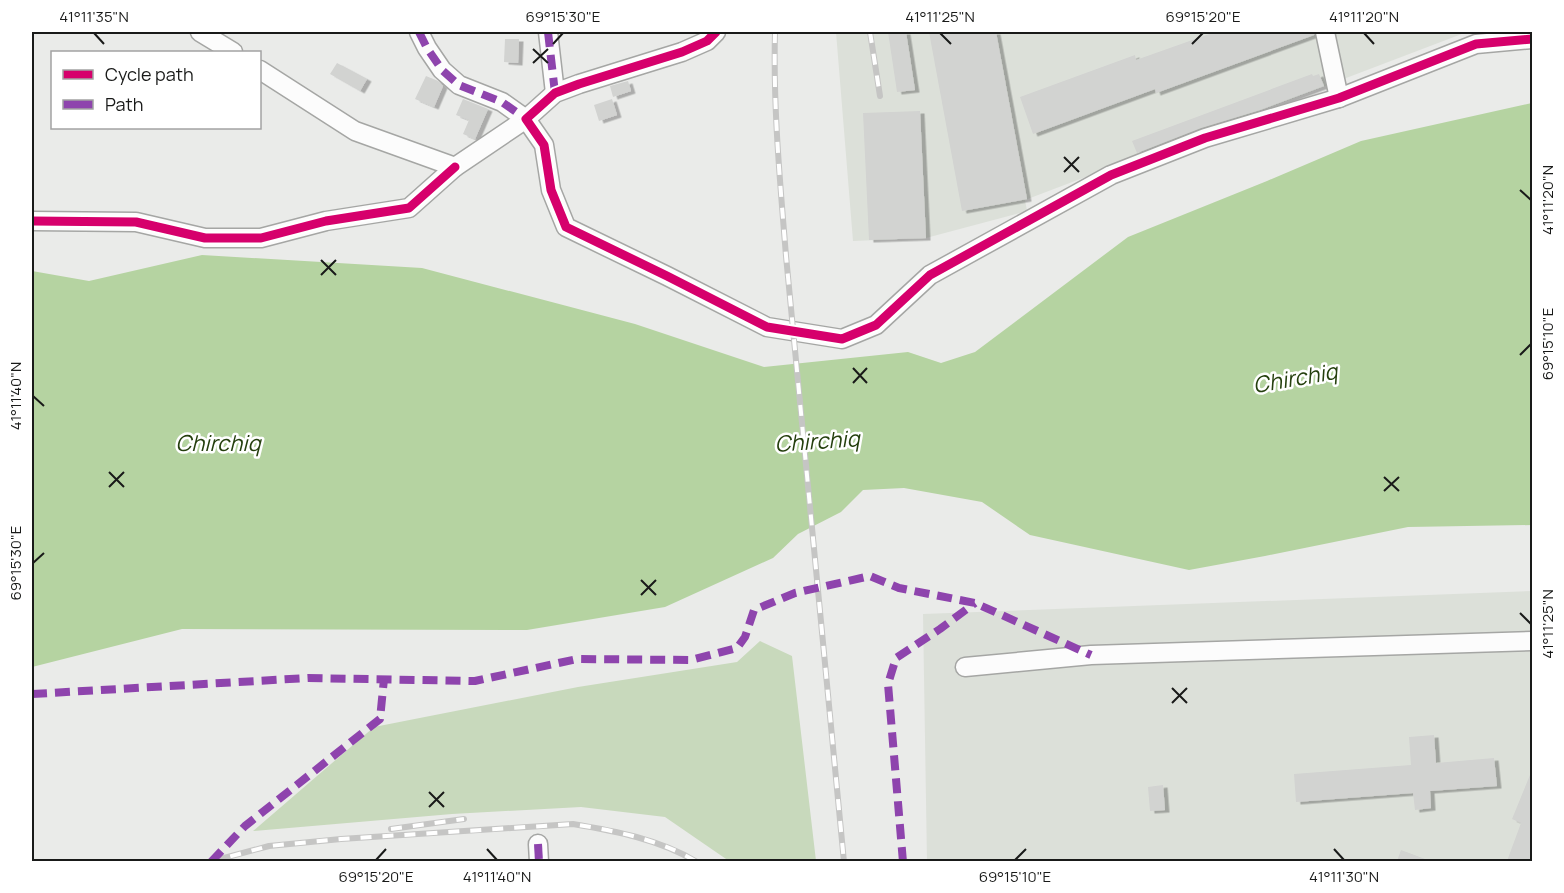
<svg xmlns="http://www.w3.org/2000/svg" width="1564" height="893" viewBox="0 0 1564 893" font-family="Manrope,sans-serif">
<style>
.built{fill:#dce0d9}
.green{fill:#c8d9bc}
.water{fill:#b5d3a1}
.building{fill:#d2d3d1;filter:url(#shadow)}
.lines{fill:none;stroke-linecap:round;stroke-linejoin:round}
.minor-casing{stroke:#a5a6a4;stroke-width:21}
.minor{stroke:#fcfcfc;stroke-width:18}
.rail-casing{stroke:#c5c5c4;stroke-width:6}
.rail{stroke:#fff;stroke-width:4;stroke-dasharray:11;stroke-linecap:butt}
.quiet{stroke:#8e44ad;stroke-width:8;stroke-dasharray:15 8;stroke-linecap:butt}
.cycleway-casing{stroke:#fff;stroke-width:13}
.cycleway{stroke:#d6006c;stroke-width:9}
.ticks{fill:none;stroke:#191a19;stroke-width:2}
.labels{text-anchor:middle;stroke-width:5;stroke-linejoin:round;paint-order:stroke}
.water-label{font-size:22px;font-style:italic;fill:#243f0d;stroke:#fff}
.neatline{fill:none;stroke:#191a19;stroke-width:2}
.ticks-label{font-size:15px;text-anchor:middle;fill:#191a19}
</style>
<defs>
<filter id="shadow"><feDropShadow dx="4.5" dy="2.5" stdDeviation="0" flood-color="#0004"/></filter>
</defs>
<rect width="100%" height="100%" fill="#eaebe9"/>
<g class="built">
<path d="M 836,32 L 1467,32 L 1025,200 L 1027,211 L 926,238 L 853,241 Z"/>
<path d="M 1532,591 L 1532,861 L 927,861 L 923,614 Z"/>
</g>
<path class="green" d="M 760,641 L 792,656 L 816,861 L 729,861 L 665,817 L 581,807 L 452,814 L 253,831 L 374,727 L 578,687 L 737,662 Z"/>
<path class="water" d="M 1532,103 L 1532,525 L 1408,527 L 1265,556 L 1189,570 L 1030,535 L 982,502 L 904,488 L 863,490 L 841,512 L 798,534 L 773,558 L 665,607 L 527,630 L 182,629 L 32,667 L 32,271 L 89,281 L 202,255 L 422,268 L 635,324 L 764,367 L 908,352 L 941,363 L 975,352 L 1128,237 L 1267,181 L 1361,141 Z"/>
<g class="building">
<path d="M 888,32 L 906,32 L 915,90 L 897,92 Z"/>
<path d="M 929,32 L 996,32 L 1027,199 L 962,211 Z"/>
<path d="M 1215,32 L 1314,32 L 1314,35 L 1156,93 L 1155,89 L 1033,134 L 1020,97 L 1135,55 L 1136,60 Z"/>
<path d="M 505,39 L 519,39 L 518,63 L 504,62 Z"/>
<path d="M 337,63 L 367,79 L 360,91 L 330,74 Z"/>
<path d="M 1312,74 L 1313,76 L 1319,74 L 1324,86 L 1260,110 L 1201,128 L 1137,153 L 1132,141 Z"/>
<path d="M 426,76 L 438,81 L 443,86 L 434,107 L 415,99 Z"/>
<path d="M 628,81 L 631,91 L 613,97 L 610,86 Z"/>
<path d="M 463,99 L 488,109 L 475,139 L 463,134 L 469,120 L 456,115 Z"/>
<path d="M 612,99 L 617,115 L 599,121 L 594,105 Z"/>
<path d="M 920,111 L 926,238 L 869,240 L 863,113 Z"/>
<path d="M 1434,735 L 1436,763 L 1494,758 L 1497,786 L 1430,791 L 1431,808 L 1415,810 L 1413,793 L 1296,802 L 1294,774 L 1411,765 L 1409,737 Z"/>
<path d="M 1532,770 L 1533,861 L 1507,861 L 1521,823 L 1512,819 Z"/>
<path d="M 1163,785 L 1165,810 L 1150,811 L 1148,787 Z"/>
<path d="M 1401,850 L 1430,861 L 1397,861 Z"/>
</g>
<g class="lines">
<defs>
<g id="minor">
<path d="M 200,32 L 233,52"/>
<path d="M 548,32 L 555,93"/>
<path d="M 716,32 L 707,41 L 682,52 L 579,84 L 555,93 L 526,119 L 544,145 L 551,190 L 566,227 L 667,276 L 767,327 L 842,339 L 876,325 L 930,275 L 1111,175 L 1205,138 L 1339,98 L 1476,44 L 1532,39"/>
<path d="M 1325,32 L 1339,98"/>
<path d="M 260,70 L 355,131 L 455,167 L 526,119 L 502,102 L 459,85 L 442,70 L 427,48 L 419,32"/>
<path d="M 32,221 L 136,222 L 205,238 L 261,238 L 326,221 L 409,208 L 455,167"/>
<path d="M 965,667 L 1091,655 L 1532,641"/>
<path d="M 538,844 L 539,862"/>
</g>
</defs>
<use href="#minor" class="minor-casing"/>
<use href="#minor" class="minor"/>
<defs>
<g id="rail">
<path d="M 775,32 C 773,107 780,181 786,256 L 844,862"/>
<path d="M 870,32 L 880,96"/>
<path d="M 391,829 L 464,819"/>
<path d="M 209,862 L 269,846 L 341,839 L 573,824 C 615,831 659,839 697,862"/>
</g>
</defs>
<use href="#rail" class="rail-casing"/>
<use href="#rail" class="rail"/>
<g class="quiet">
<path d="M 419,32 L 427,48 L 442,70 L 459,85 L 502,102 L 526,119"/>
<path d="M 548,32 L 555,93"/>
<path d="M 32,694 L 308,678 L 475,681 L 577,659 L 691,660 L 737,648 L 745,637 L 754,610 L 795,593 L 870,576 L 899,588 L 975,603 L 1091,655"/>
<path d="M 538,844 L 539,862"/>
<path d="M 211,862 L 245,826 L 380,719 L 384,679"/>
<path d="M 903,862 L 888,684 L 896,658 L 940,629 L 975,603"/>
</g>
<defs>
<g id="cycleway">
<path d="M 716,32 L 707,41 L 682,52 L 579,84 L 555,93 L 526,119 L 544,145 L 551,190 L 566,227 L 667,276 L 767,327 L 842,339 L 876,325 L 930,275 L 1111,175 L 1205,138 L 1339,98 L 1476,44 L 1532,39"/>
<path d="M 32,221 L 136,222 L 205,238 L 261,238 L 326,221 L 409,208 L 455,167"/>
</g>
</defs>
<use href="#cycleway" class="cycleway-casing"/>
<use href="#cycleway" class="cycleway"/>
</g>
<path class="ticks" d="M 94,33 L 104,44M 940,33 L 951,44M 1364,33 L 1374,44M 553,44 L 563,33M 1192,44 L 1203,33M 533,49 L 548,63M 533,63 L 548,49M 1064,157 L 1079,172M 1064,172 L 1079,157M 1520,190 L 1531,200M 321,260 L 336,275M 321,275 L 336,260M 1520,355 L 1531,344M 853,368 L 867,383M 853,383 L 867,368M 33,396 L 44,406M 109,472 L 124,487M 1384,477 L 1399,491M 109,487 L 124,472M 1384,491 L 1399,477M 33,563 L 44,553M 641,580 L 656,595M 641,595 L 656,580M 1520,613 L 1531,624M 1172,688 L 1187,703M 1172,703 L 1187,688M 429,792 L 444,807M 429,807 L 444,792M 487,849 L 497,860M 1334,849 L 1344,860M 376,860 L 386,849M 1015,860 L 1026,849"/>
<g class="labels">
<g class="water-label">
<text transform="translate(1295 378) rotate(-10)" y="8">Chirchiq</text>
<text transform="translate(817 441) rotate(-4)" y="8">Chirchiq</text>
<text x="218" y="451">Chirchiq</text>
</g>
</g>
<rect width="1564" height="893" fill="none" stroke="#ffffff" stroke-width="66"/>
<rect x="51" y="51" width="210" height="78" fill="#ffffff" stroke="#a3a3a3" stroke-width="1.5"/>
<rect x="63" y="70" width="30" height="9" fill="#d6006c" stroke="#a3a3a3" stroke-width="1.5"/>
<text x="105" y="81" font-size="18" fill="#191a19">Cycle path</text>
<rect x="63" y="100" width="30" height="9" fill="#8e44ad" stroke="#a3a3a3" stroke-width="1.5"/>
<text x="105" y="111" font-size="18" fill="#191a19">Path</text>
<rect x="33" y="33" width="1498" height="827" class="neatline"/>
<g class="ticks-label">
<text x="94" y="22">41°11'35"N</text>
<text x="563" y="22">69°15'30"E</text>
<text x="940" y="22">41°11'25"N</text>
<text x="1203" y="22">69°15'20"E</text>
<text x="1364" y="22">41°11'20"N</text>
<text transform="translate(1548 200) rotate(-90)" y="5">41°11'20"N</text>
<text transform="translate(1548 344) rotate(-90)" y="5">69°15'10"E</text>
<text transform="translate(16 396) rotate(-90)" y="5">41°11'40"N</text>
<text transform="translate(16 563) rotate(-90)" y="5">69°15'30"E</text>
<text transform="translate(1548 624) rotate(-90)" y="5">41°11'25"N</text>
<text x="376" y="882">69°15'20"E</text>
<text x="497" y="882">41°11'40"N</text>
<text x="1015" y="882">69°15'10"E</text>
<text x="1344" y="882">41°11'30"N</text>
</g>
</svg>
